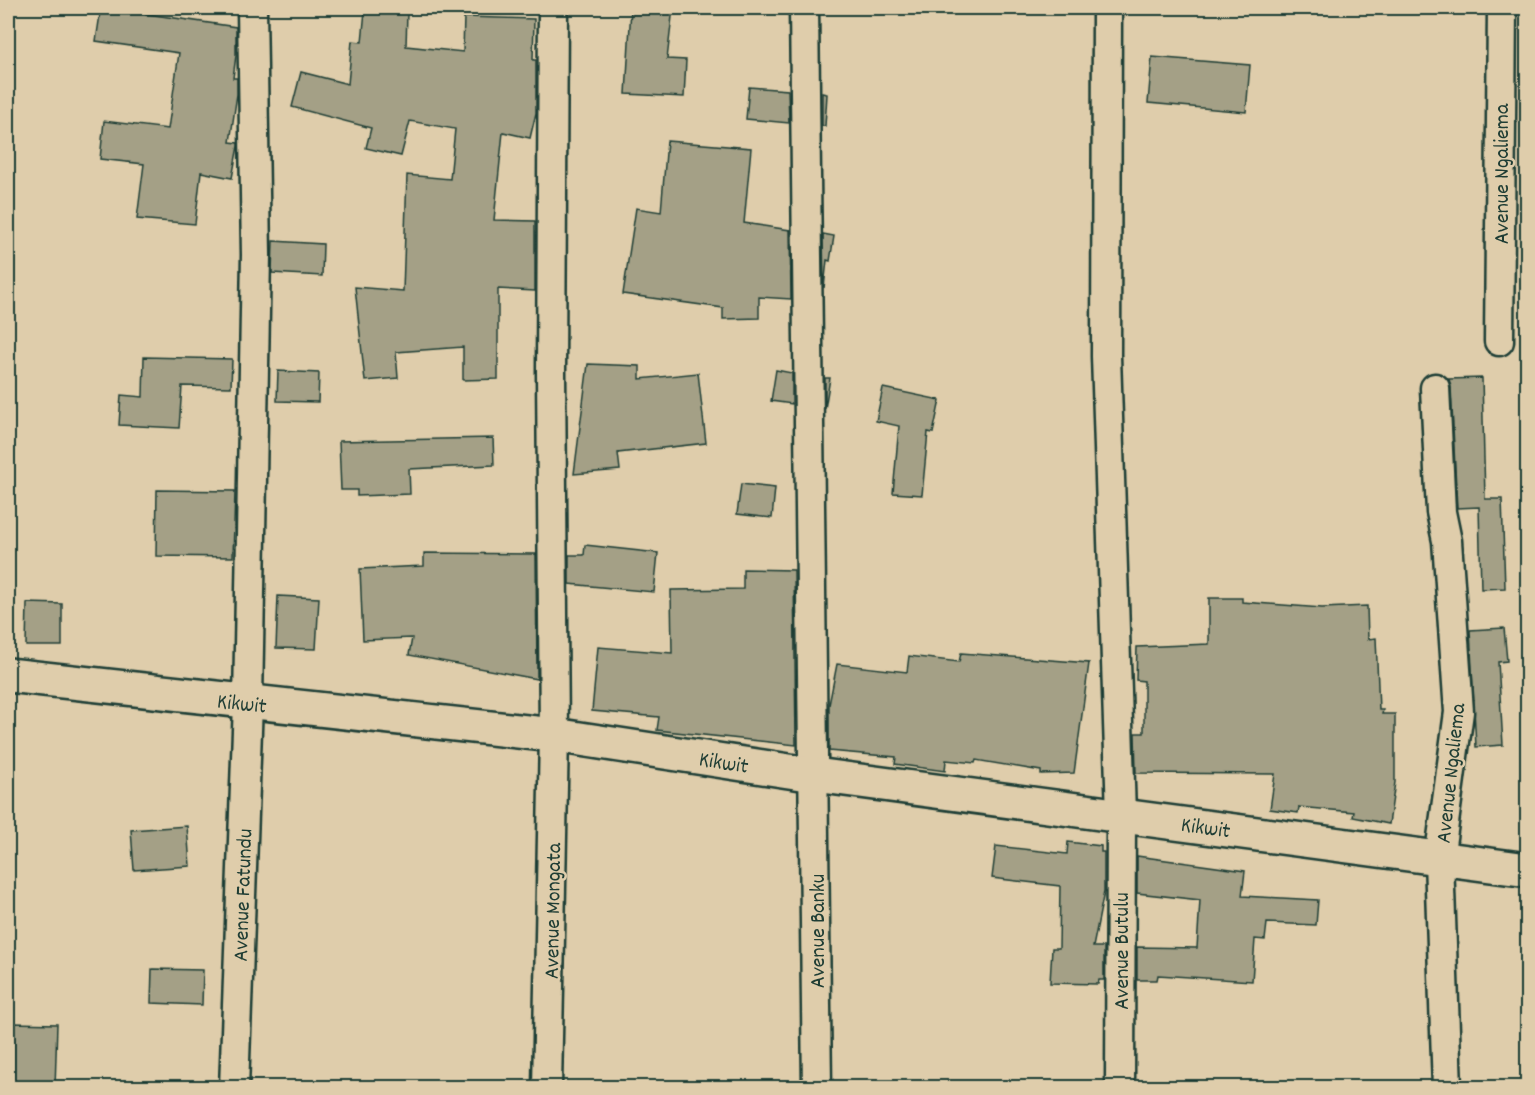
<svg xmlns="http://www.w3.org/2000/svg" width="1535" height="1095" viewBox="0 0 1535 1095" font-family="Dekko,sans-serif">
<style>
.building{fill:#a4a086;stroke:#1f3d34;stroke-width:1.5}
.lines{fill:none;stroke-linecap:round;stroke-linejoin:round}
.street-casing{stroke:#1f3d34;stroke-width:33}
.secondary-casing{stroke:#1f3d34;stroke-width:38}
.street{stroke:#dfcdab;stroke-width:28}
.secondary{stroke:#dfcdab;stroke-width:33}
.labels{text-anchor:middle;stroke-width:5;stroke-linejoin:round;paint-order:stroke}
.street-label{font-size:22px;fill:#1f3d34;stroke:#dfcdab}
</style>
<rect width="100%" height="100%" fill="#dfcdab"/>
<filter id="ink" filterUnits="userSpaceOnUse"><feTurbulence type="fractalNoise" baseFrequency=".0167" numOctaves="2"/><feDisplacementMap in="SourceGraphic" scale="12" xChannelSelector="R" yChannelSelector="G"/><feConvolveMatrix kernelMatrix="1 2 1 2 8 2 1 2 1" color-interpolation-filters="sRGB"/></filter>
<g filter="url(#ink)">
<g class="building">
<path d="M 101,8 L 141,8 L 141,13 L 236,27 L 236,55 L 233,78 L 237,78 L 237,94 L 230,142 L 238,143 L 238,146 L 232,178 L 201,172 L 195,224 L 137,219 L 144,164 L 100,159 L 104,121 L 168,129 L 179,53 L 96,41 Z"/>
<path d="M 631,8 L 673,8 L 667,59 L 686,60 L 684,97 L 626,94 Z"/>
<path d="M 365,11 L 407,13 L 406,46 L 463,52 L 464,17 L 534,19 L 533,60 L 536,60 L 536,113 L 530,138 L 503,132 L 494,220 L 535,221 L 535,291 L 498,289 L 498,379 L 463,380 L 463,347 L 396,352 L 398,378 L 365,381 L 355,287 L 403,291 L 407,175 L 450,179 L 455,129 L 410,121 L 401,156 L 366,148 L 371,128 L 292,107 L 301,72 L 348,84 L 352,41 L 362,42 Z"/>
<path d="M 1152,57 L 1250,65 L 1246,112 L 1148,103 Z"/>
<path d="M 749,87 L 788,90 L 789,123 L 746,119 Z"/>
<path d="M 822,93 L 827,94 L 825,126 L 822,126 Z"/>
<path d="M 667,141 L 751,148 L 744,223 L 790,230 L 791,299 L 759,297 L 759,318 L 723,319 L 723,308 L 623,294 L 636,208 L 661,212 Z"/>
<path d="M 823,234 L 834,236 L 830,261 L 827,260 L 824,288 Z"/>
<path d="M 273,241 L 323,244 L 322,276 L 272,273 Z"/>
<path d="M 144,357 L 232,359 L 231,387 L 182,386 L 179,428 L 119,425 L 121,395 L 143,397 Z"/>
<path d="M 588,364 L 640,366 L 640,379 L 698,373 L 706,443 L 618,453 L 620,470 L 574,474 Z"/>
<path d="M 776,370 L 792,373 L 792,404 L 771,401 Z"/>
<path d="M 278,371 L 319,373 L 318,402 L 277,401 Z"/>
<path d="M 825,378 L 830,378 L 825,409 Z"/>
<path d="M 1482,378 L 1485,499 L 1502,499 L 1505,588 L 1481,589 L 1479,507 L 1457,508 L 1451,387 L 1449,379 Z"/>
<path d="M 883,388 L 940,400 L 933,433 L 928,432 L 922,495 L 893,493 L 899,426 L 876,421 Z"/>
<path d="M 493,438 L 494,465 L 409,469 L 410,494 L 357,496 L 357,490 L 341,490 L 339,441 Z"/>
<path d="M 741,484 L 775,488 L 772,518 L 737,514 Z"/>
<path d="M 157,490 L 235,491 L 233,557 L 156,556 Z"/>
<path d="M 585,545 L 658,553 L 654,592 L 569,584 L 569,555 L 584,555 Z"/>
<path d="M 424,553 L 536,554 L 537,679 L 409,655 L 412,638 L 363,640 L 360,569 L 424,566 Z"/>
<path d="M 743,569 L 794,570 L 796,745 L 657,730 L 659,717 L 592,711 L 598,647 L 672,653 L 671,590 L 743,589 Z"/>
<path d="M 278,596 L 319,598 L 316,649 L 276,648 Z"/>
<path d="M 1209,598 L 1242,598 L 1242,602 L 1322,608 L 1367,606 L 1368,639 L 1376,638 L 1379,710 L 1383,710 L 1382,714 L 1395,714 L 1395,782 L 1389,824 L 1353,817 L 1354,812 L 1299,807 L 1298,813 L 1270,809 L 1275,774 L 1136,773 L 1135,733 L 1144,733 L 1144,681 L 1136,680 L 1137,647 L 1209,644 Z"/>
<path d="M 27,603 L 62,604 L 62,646 L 26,646 Z"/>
<path d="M 1504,628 L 1507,661 L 1498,662 L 1503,745 L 1476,747 L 1470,630 Z"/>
<path d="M 961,653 L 1089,663 L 1074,773 L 1041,774 L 1041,771 L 976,760 L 975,763 L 946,760 L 945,771 L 895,764 L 896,757 L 829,751 L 829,705 L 837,664 L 907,672 L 909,656 L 959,662 Z"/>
<path d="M 187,826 L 190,866 L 134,870 L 131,830 Z"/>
<path d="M 1068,842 L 1101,846 L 1101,852 L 1104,852 L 1104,892 L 1093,947 L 1104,947 L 1104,980 L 1099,980 L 1098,984 L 1050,983 L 1052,948 L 1059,948 L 1060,886 L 992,878 L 996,846 L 1067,854 Z"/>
<path d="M 1137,856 L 1245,871 L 1242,896 L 1318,900 L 1316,925 L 1267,923 L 1265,940 L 1255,939 L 1252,981 L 1158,975 L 1157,980 L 1137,980 L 1137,947 L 1197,948 L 1200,900 L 1137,893 Z"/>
<path d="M 152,969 L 203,970 L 202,1005 L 151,1003 Z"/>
<path d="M 12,1023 L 57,1024 L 55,1088 L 10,1088 Z"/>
</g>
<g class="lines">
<defs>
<g id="street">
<path d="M 804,8 L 817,1088"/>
<path d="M 1107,8 L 1106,356 L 1121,814 L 1120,1088"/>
<path d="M 1499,341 L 1502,8"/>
<path d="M 1435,388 L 1441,512 L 1447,541 L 1459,712 L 1439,860 L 1447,1088"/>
<path d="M 234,1088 L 248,703 L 256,255 L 252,8"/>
<path d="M 547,1088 L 554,735 L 551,372 L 553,8"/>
</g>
<path id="secondary" d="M 8,675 L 554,735 L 815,775 L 1528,870"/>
</defs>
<use href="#street" class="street-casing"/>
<use href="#secondary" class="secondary-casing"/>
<use href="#street" class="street"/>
<use href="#secondary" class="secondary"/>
</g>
</g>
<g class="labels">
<g class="street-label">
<text transform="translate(1500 174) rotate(-90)" y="8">Avenue Ngaliema</text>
<text transform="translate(242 702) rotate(6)" y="8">Kikwit</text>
<text transform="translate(724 761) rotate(9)" y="8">Kikwit</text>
<text transform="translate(1449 773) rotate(-84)" y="8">Avenue Ngaliema</text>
<text transform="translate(1206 826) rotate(8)" y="8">Kikwit</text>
<text transform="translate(241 895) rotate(-88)" y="8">Avenue Fatundu</text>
<text transform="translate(551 911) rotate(-89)" y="8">Avenue Mongata</text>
<text transform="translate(816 931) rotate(-90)" y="8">Avenue Banku</text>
<text transform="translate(1120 951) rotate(-90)" y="8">Avenue Butulu</text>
</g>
</g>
<rect width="1535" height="1095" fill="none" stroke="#dfcdab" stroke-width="30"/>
<rect x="15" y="15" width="1505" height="1065" fill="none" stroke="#1f3d34" stroke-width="2" filter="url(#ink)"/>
</svg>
